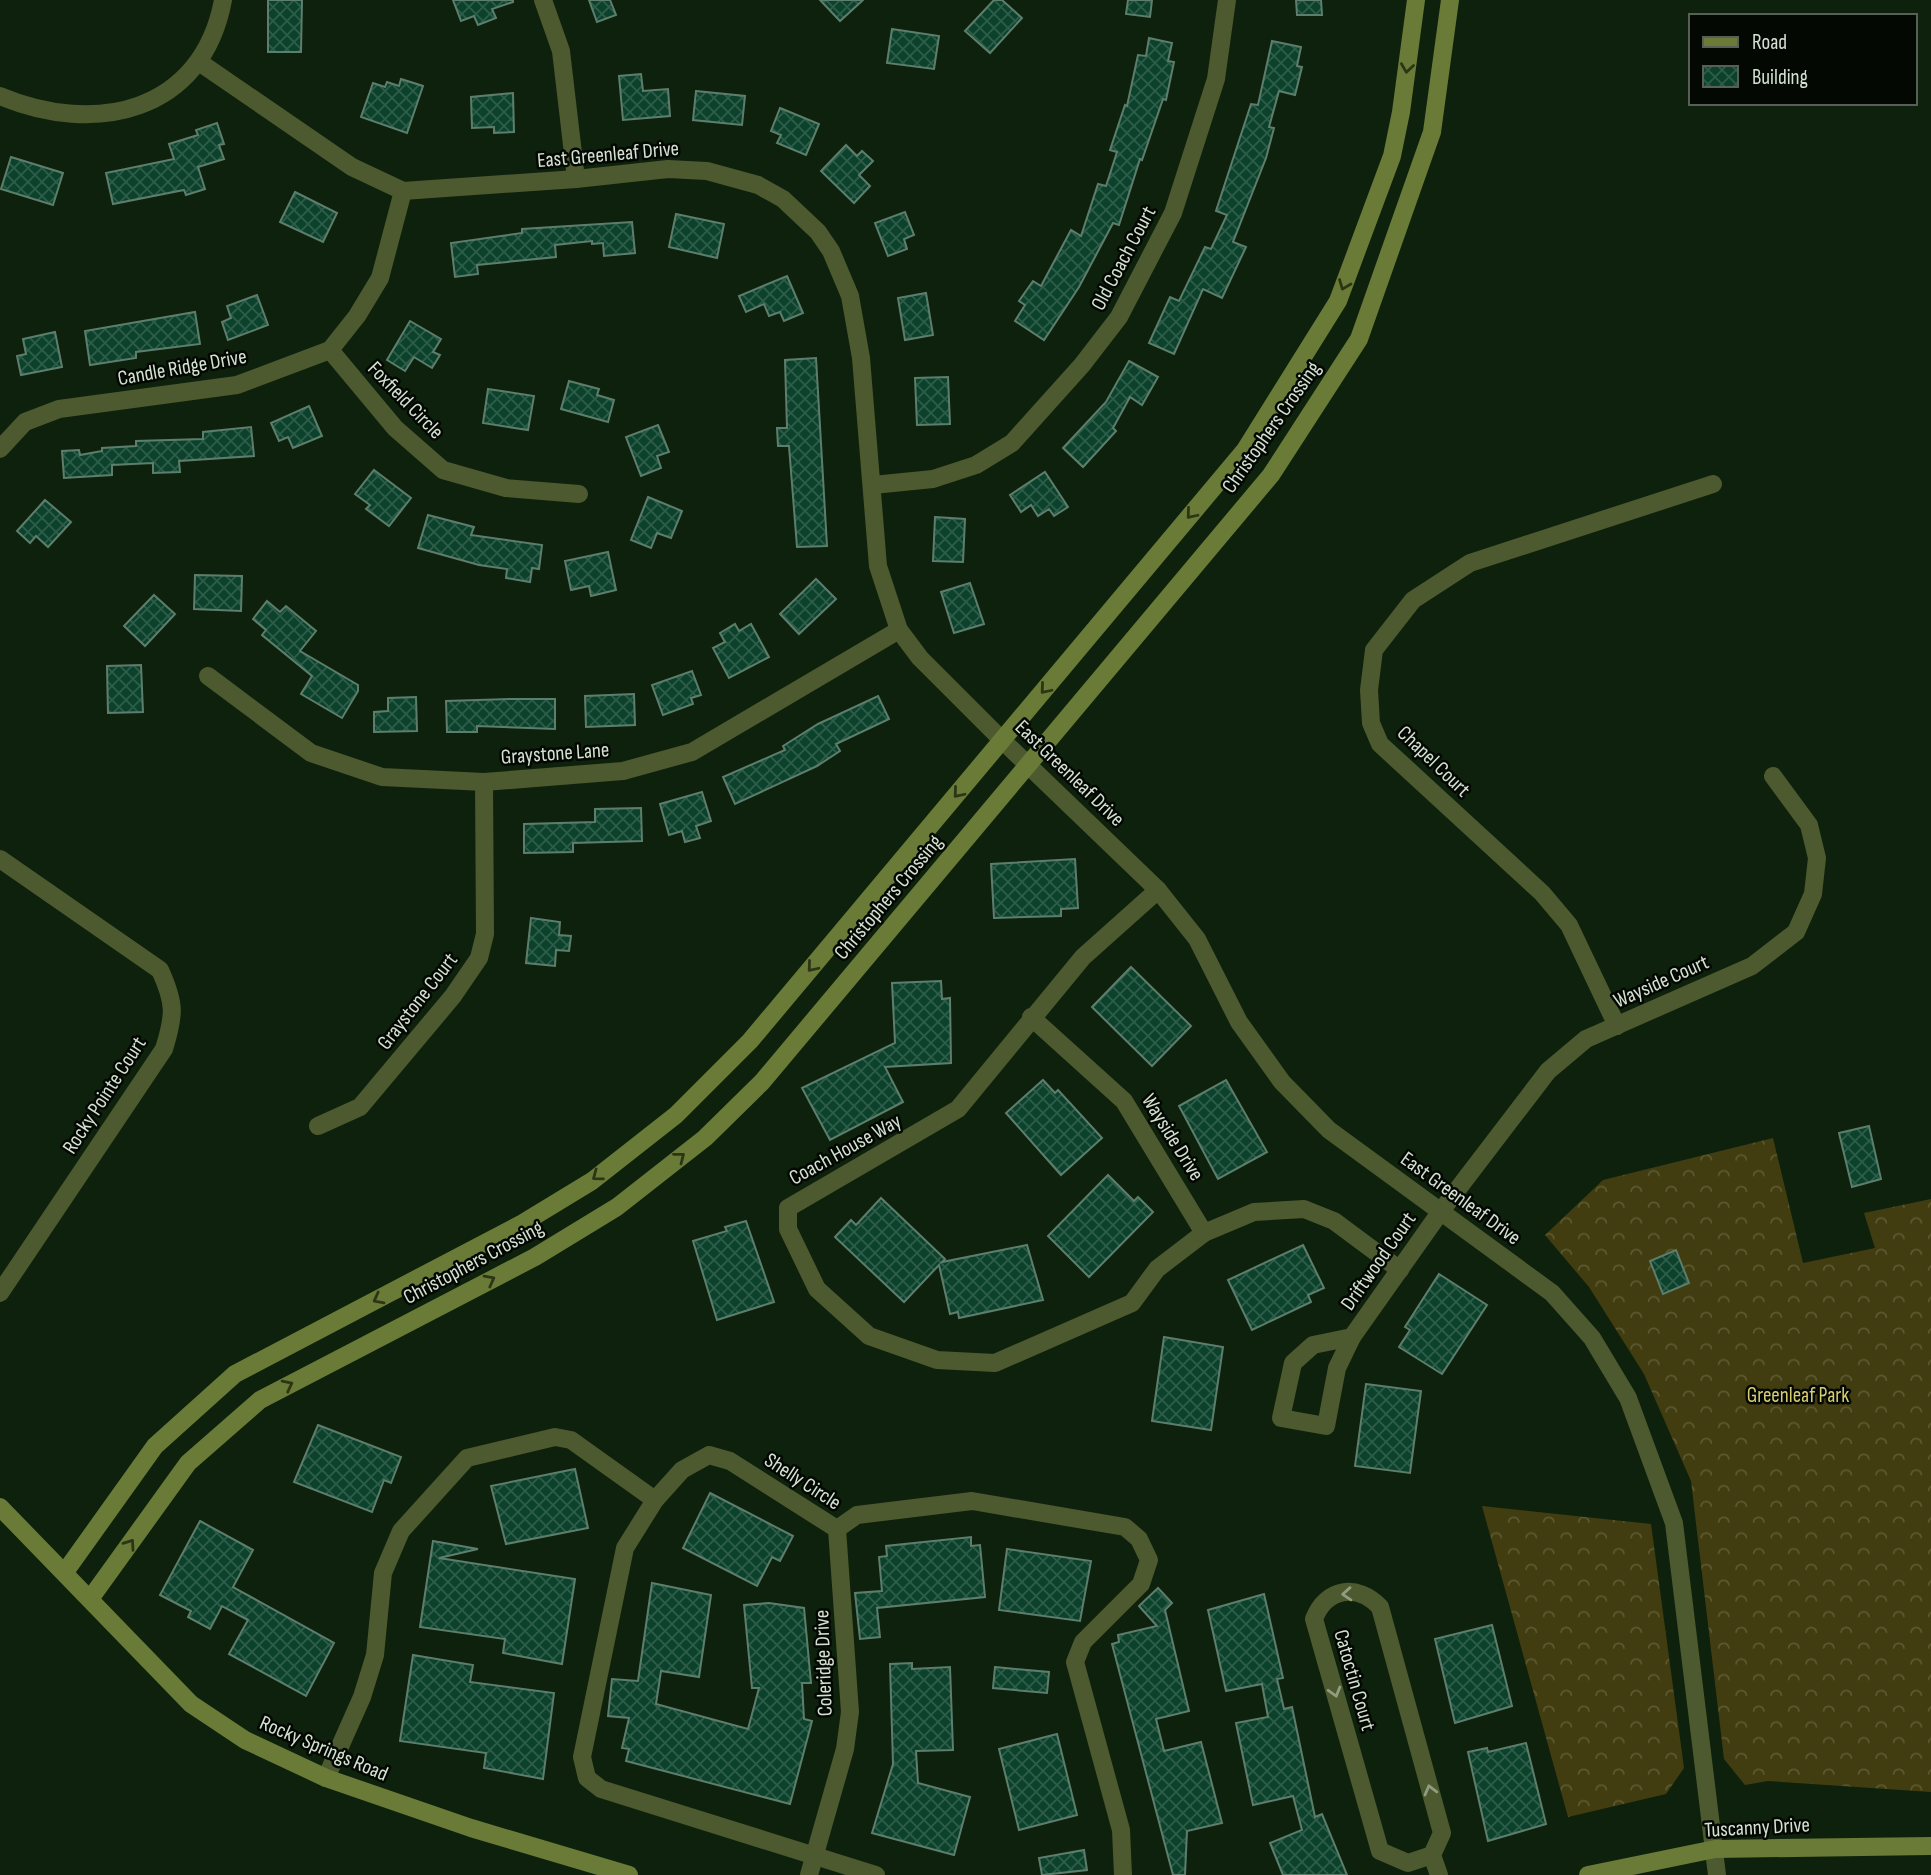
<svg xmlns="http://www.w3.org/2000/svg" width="1931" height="1875" viewBox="0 0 1931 1875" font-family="'Sofia Sans Condensed',sans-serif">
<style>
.forest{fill:url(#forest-crowns)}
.building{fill:url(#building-cross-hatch);stroke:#5d7e6d;stroke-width:2}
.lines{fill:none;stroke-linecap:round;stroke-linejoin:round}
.street{stroke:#4d592f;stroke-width:18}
.secondary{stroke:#697b36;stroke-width:18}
.oneway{stroke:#2c3617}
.oneway2{stroke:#919d81}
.labels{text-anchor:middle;stroke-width:5;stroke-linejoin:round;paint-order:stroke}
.street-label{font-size:21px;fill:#d5e1d3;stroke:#030802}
.park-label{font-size:21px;fill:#d8cd72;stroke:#030802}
</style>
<defs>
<pattern id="forest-crowns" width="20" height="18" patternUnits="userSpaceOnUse" patternTransform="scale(1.75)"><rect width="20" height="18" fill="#423d10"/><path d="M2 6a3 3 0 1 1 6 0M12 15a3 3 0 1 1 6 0" fill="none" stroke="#5c5932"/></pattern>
<pattern id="building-cross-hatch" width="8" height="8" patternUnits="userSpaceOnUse" patternTransform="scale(1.75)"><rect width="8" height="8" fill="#0c422c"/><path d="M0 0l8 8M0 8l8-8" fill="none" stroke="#2e5d4a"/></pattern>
</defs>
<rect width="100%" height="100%" fill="#0e210c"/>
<g class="forest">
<path d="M 1773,1138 L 1803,1263 L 1875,1248 L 1864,1213 L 1931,1199 L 1931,1792 L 1768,1781 L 1745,1785 L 1724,1759 L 1691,1481 L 1644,1374 L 1589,1287 L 1545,1235 L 1603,1180 Z"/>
<path d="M 1482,1506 L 1651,1524 L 1684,1768 L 1666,1794 L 1568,1817 Z"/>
</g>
<g class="building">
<path d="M 268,0 L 302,0 L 301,52 L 268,52 Z"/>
<path d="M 453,0 L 513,0 L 513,2 L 492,9 L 496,18 L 478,25 L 474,16 L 461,21 Z"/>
<path d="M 589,0 L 610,0 L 616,15 L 597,22 Z"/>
<path d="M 820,0 L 863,0 L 840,21 Z"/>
<path d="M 994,0 L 1002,0 L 1022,18 L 990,53 L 965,31 Z"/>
<path d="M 1128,0 L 1152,0 L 1150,17 L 1126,14 Z"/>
<path d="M 1296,0 L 1321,0 L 1322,15 L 1297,15 Z"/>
<path d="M 892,29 L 939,36 L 934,69 L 887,63 Z"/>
<path d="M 1149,38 L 1172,43 L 1168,61 L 1174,62 L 1166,100 L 1163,99 L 1142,160 L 1140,159 L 1119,225 L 1113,223 L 1079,287 L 1044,340 L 1015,321 L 1025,305 L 1019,301 L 1033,281 L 1041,286 L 1071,230 L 1081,236 L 1098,184 L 1106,186 L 1117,152 L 1110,150 L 1125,105 L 1127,106 L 1138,55 L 1146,56 Z"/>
<path d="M 1272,41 L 1301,47 L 1297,66 L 1302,67 L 1295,95 L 1279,91 L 1269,127 L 1274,128 L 1266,158 L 1233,242 L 1246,247 L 1222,298 L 1203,289 L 1174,354 L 1149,343 L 1170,297 L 1179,301 L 1205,247 L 1211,249 L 1227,215 L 1216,211 L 1251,104 L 1258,105 Z"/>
<path d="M 641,74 L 643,91 L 668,89 L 670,116 L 623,120 L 619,76 Z"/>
<path d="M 401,79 L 423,86 L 407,133 L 361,117 L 373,83 L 385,87 L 387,82 L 399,86 Z"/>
<path d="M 696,91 L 745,96 L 742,125 L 693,120 Z"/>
<path d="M 513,93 L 514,132 L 494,133 L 494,127 L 472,128 L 471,97 Z"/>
<path d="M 780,108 L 819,124 L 806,155 L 777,143 L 781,135 L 771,131 Z"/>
<path d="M 217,123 L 224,144 L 219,145 L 224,159 L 198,167 L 205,189 L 186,195 L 184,190 L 113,204 L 106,173 L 174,159 L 169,144 L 198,135 L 196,130 Z"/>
<path d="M 846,145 L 857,156 L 862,151 L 873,161 L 859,175 L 870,186 L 854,203 L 821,171 Z"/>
<path d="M 11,157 L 63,173 L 53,205 L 1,189 Z"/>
<path d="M 295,192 L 337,213 L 323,242 L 280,222 Z"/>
<path d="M 905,212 L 914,235 L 904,239 L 907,249 L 888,256 L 875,223 Z"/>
<path d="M 676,214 L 724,224 L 717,258 L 669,247 Z"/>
<path d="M 632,222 L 635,253 L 604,256 L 603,243 L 592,244 L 592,241 L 555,245 L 556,257 L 477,265 L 478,274 L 455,277 L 451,243 L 522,233 L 522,229 Z"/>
<path d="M 787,276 L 803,313 L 784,321 L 780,312 L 769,316 L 764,304 L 746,312 L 739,296 Z"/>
<path d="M 926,293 L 933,335 L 905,340 L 898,298 Z"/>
<path d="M 257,295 L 268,325 L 228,340 L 222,322 L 231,318 L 227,306 Z"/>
<path d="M 195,312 L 200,344 L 136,352 L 136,358 L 90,365 L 85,331 Z"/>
<path d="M 410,321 L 441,339 L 433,352 L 440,355 L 432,368 L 414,357 L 405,371 L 387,360 Z"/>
<path d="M 55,332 L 62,367 L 21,375 L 17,356 L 26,354 L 23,339 Z"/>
<path d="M 816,358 L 827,546 L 797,547 L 789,446 L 778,446 L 777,428 L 787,428 L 785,360 Z"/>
<path d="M 1129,361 L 1158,377 L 1142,405 L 1130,397 L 1113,428 L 1116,431 L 1083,467 L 1063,448 L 1106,402 Z"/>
<path d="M 948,377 L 950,424 L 917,425 L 915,378 Z"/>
<path d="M 569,381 L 599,389 L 597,395 L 614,400 L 608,422 L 561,409 Z"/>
<path d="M 488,389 L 534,396 L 528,430 L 483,423 Z"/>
<path d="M 309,406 L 322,436 L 293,448 L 288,437 L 279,441 L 271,423 Z"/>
<path d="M 658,425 L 669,452 L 657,456 L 661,468 L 641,476 L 626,437 Z"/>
<path d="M 251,427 L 254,456 L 179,461 L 180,472 L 153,473 L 153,463 L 112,465 L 112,475 L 64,478 L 62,451 L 79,450 L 80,455 L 102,451 L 102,448 L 136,446 L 136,441 L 203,439 L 203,432 Z"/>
<path d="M 374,470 L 411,498 L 389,526 L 366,509 L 370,505 L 355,494 Z"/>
<path d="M 1045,472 L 1068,507 L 1054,516 L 1049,509 L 1038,516 L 1031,505 L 1021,512 L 1010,495 Z"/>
<path d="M 648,497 L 682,511 L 671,538 L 657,533 L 651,548 L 631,540 Z"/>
<path d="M 45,500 L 71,522 L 48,547 L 36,536 L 30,543 L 17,531 Z"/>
<path d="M 428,515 L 474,527 L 471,535 L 542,545 L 539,569 L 532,568 L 530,582 L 506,578 L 507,569 L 479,565 L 418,548 Z"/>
<path d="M 935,517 L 965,519 L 963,562 L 933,561 Z"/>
<path d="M 608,552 L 616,590 L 591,596 L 589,586 L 571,590 L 565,561 Z"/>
<path d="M 195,575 L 242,576 L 241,611 L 194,609 Z"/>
<path d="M 816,579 L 836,599 L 799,634 L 780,614 Z"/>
<path d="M 970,583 L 984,624 L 954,633 L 941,592 Z"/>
<path d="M 154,595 L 175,614 L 145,646 L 124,626 Z"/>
<path d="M 267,601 L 280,612 L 286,606 L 316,631 L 300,651 L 358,685 L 358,691 L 342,718 L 301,694 L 312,676 L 262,635 L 266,630 L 253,619 Z"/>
<path d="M 735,624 L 739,631 L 751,624 L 769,657 L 729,678 L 713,648 L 725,642 L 720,633 Z"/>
<path d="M 141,665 L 143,712 L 108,713 L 107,666 Z"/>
<path d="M 692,671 L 701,695 L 691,698 L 693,704 L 663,715 L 652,685 Z"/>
<path d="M 634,694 L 635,725 L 586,727 L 585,696 Z"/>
<path d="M 878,696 L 889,719 L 836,744 L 840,751 L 817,766 L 735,804 L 723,777 L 785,750 L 783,746 L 818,724 Z"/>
<path d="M 416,697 L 417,731 L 374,732 L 374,712 L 388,711 L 388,698 Z"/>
<path d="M 512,699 L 555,699 L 555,729 L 477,726 L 477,732 L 447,732 L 446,701 Z"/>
<path d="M 702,792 L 711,821 L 696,826 L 700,838 L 685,842 L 682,831 L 669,835 L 660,804 Z"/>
<path d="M 641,808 L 642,841 L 573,843 L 573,852 L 524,853 L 524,824 L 595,822 L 595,809 Z"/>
<path d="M 1075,859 L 1078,908 L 1061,909 L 1061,916 L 994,918 L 991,864 Z"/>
<path d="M 531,918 L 560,922 L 559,935 L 571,936 L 569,951 L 556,950 L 555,966 L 526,963 Z"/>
<path d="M 1131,967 L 1191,1026 L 1152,1066 L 1092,1007 Z"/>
<path d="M 941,981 L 942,999 L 950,998 L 951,1063 L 885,1067 L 903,1102 L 830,1140 L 802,1088 L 895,1043 L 892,983 Z"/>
<path d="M 1043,1080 L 1055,1093 L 1058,1090 L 1102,1138 L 1061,1175 L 1006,1113 Z"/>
<path d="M 1226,1080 L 1267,1152 L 1218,1179 L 1179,1106 Z"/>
<path d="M 1869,1126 L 1881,1179 L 1852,1187 L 1839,1133 Z"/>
<path d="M 1108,1175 L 1134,1201 L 1138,1197 L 1153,1212 L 1089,1277 L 1048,1236 Z"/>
<path d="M 881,1198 L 945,1259 L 942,1262 L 1027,1245 L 1043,1300 L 959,1318 L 958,1312 L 950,1314 L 939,1265 L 904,1302 L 835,1237 L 851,1220 L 856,1225 Z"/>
<path d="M 746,1221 L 774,1302 L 717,1320 L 693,1241 L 727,1231 L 725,1227 Z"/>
<path d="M 1303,1245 L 1324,1288 L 1308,1295 L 1311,1302 L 1252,1330 L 1228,1280 Z"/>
<path d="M 1676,1250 L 1689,1283 L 1663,1294 L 1650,1261 Z"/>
<path d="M 1439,1274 L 1487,1305 L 1442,1374 L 1399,1347 L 1410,1330 L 1405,1327 Z"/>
<path d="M 1164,1337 L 1223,1347 L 1211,1430 L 1152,1421 Z"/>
<path d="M 1366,1384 L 1421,1391 L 1410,1473 L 1355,1466 Z"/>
<path d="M 318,1425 L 401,1457 L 391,1483 L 384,1480 L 372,1512 L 294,1482 Z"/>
<path d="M 575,1469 L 588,1528 L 506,1544 L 491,1486 Z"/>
<path d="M 710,1493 L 793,1536 L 780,1561 L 772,1557 L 757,1586 L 683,1548 Z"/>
<path d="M 200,1521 L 253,1550 L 233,1587 L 334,1643 L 306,1696 L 229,1654 L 248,1620 L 222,1606 L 210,1629 L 188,1617 L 191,1611 L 160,1595 Z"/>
<path d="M 971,1537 L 971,1546 L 980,1545 L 985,1597 L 877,1608 L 880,1637 L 860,1639 L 855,1593 L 882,1591 L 879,1557 L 887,1556 L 886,1546 Z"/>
<path d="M 433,1541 L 478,1549 L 439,1558 L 575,1579 L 562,1664 L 503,1653 L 505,1639 L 420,1627 Z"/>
<path d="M 1007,1549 L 1091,1561 L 1080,1621 L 999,1610 Z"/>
<path d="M 652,1583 L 711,1595 L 699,1677 L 661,1671 L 656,1704 L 748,1729 L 759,1688 L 752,1688 L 744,1605 L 769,1603 L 804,1608 L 811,1683 L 802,1683 L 804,1719 L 812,1721 L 790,1804 L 626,1761 L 629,1749 L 622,1748 L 629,1718 L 608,1716 L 612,1679 L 638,1681 Z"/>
<path d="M 1158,1588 L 1172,1603 L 1165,1610 L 1189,1711 L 1156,1719 L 1164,1751 L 1201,1742 L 1222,1823 L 1187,1831 L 1185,1875 L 1173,1875 L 1112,1644 L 1119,1642 L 1118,1635 L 1157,1626 L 1139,1606 Z"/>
<path d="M 1264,1594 L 1283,1678 L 1277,1679 L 1284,1709 L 1292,1707 L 1315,1817 L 1322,1814 L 1347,1875 L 1283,1875 L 1270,1843 L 1302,1830 L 1293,1796 L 1253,1805 L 1236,1723 L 1268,1717 L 1262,1684 L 1226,1691 L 1208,1610 Z"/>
<path d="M 1492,1625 L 1512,1706 L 1455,1723 L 1435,1639 Z"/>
<path d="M 413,1655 L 473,1665 L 470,1682 L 554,1693 L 543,1779 L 484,1768 L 486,1753 L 400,1741 Z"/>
<path d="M 912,1663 L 912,1669 L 950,1667 L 953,1750 L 916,1751 L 918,1783 L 970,1797 L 954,1855 L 872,1833 L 893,1764 L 890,1664 Z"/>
<path d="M 995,1667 L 1049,1672 L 1047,1693 L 993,1688 Z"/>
<path d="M 1057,1734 L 1077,1815 L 1019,1830 L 999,1749 Z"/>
<path d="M 1526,1743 L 1546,1824 L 1488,1841 L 1468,1752 L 1487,1748 L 1488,1752 Z"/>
<path d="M 1084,1850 L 1087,1870 L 1042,1875 L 1039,1858 Z"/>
</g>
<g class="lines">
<g class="street">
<path d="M 543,0 L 561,51 L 576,179"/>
<path d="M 199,62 L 352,167 L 403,191 L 576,179 L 668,169 L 707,171 L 758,185 L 783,199 L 818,232 L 831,251 L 850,296 L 861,358 L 878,566 L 899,630 L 920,658 L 1002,740 L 1158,890 L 1197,939 L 1239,1022 L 1282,1082 L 1329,1130 L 1552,1293 L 1592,1338 L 1628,1398 L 1674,1523 L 1717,1875"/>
<path d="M 0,96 C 95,136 202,113 223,0"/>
<path d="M 330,350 L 395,428 L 443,470 L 506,488 L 579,494"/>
<path d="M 0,449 L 25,422 L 59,409 L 237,385 L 330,350 L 357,316 L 380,278 L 403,191"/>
<path d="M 873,485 L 933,479 L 976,465 L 1012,443 L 1082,365 L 1119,317 L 1173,213 L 1216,79 L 1227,0"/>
<path d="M 208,676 L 311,753 L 382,777 L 484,782 L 623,771 L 692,752 L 899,630"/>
<path d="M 0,859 L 160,970 C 175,1003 175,1014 164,1049 L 0,1293"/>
<path d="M 1158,890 L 1083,957 L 958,1109 L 788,1208 L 788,1229 L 817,1289 L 869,1336 L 937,1360 L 995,1363 L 1132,1303 L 1157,1269 L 1204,1233 L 1254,1212 L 1304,1209 L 1334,1221 L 1400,1270"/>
<path d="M 1031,1017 L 1124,1101 L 1204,1233"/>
<path d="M 1617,1026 L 1569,925 L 1542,893 L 1380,744 L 1371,723 L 1369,690 L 1374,650 L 1413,600 L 1470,563 L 1713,484"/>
<path d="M 318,1126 L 360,1107 L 453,996 L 479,958 L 485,934 L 484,782"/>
<path d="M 1352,1337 L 1441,1211 L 1548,1071 L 1586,1039 L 1752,966 L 1796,932 L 1813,894 L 1817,858 L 1809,825 L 1773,776"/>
<path d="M 1352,1337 L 1337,1368 L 1326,1426 L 1281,1418 L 1293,1363 L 1313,1345 Z"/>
<path d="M 326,1778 L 362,1697 L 375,1655 L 383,1573 L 401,1531 L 467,1458 L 555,1437 L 571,1440 L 655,1500"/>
<path d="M 1432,1855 L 1408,1863 L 1380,1851 L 1314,1619 C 1326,1588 1357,1583 1380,1607 L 1442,1833 L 1432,1855 L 1439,1875"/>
<path d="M 809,1875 L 845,1749 L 850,1712 L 837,1529"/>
<path d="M 876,1875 L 601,1789 L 587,1778 L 582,1757 L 625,1548 L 655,1500 L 682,1470 L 709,1455 L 730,1461 L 837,1529 L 857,1515 L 972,1501 L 1125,1527 L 1139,1539 L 1149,1560 L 1141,1584 L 1083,1642 L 1075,1662 L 1121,1830 L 1123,1875"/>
</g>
<g class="secondary">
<path d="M 0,1507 L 191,1704 L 245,1740 L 326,1778 L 471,1828 L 629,1875"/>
<path d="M 65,1572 L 155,1446 L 235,1374 L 523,1223 L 592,1181 L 676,1115 L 750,1041 L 1245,450 L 1338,301 L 1392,156 L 1401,112 L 1416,0"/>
<path d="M 90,1599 L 188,1463 L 260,1400 L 535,1257 L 617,1207 L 705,1138 L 762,1082 L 1271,475 L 1359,339 L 1432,132 L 1450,0"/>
<path d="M 1588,1875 L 1715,1849 L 1931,1846"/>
</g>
</g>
<defs><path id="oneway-chevron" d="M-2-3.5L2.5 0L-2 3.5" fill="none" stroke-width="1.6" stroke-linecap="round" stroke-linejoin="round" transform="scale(1.75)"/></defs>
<g class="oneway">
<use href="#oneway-chevron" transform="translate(1407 68) rotate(98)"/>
<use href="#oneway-chevron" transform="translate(1344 285) rotate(111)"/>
<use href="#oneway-chevron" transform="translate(1191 514) rotate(130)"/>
<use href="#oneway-chevron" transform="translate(1045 689) rotate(130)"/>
<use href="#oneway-chevron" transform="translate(958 793) rotate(130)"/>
<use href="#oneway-chevron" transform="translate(812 967) rotate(130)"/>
<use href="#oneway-chevron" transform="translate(680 1157) rotate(-38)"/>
<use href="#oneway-chevron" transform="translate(597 1176) rotate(143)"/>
<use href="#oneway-chevron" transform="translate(490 1280) rotate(-28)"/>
<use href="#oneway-chevron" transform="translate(378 1299) rotate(152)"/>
<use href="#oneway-chevron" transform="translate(288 1385) rotate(-27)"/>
<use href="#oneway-chevron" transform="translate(130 1544) rotate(-55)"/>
</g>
<g class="oneway2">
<use href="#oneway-chevron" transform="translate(1347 1594) rotate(176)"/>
<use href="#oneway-chevron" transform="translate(1335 1692) rotate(74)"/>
<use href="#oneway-chevron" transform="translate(1430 1790) rotate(-105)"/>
</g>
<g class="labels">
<g class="street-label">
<text transform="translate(608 154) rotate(-5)" y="7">East Greenleaf Drive</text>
<text transform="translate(1123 258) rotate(-62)" y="7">Old Coach Court</text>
<text transform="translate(182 367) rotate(-10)" y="7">Candle Ridge Drive</text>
<text transform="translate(406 400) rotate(46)" y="7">Foxfield Circle</text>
<text transform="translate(1271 427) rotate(-55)" y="7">Christophers Crossing</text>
<text transform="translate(555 753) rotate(-4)" y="7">Graystone Lane</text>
<text transform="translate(1434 761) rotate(44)" y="7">Chapel Court</text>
<text transform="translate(1070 773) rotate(44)" y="7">East Greenleaf Drive</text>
<text transform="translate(888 897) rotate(-50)" y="7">Christophers Crossing</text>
<text transform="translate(1661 981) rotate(-24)" y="7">Wayside Court</text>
<text transform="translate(417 1001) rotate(-52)" y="7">Graystone Court</text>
<text transform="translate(104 1095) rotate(-57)" y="7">Rocky Pointe Court</text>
<text transform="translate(1173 1137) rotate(58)" y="7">Wayside Drive</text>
<text transform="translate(845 1149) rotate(-29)" y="7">Coach House Way</text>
<text transform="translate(1461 1198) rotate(36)" y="7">East Greenleaf Drive</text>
<text transform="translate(1378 1261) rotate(-55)" y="7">Driftwood Court</text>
<text transform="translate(473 1262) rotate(-28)" y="7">Christophers Crossing</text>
<text transform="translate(803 1481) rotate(33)" y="7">Shelly Circle</text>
<text transform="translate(823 1663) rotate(-92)" y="7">Coleridge Drive</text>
<text transform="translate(1355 1680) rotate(74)" y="7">Catoctin Court</text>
<text transform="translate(324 1748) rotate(23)" y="7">Rocky Springs Road</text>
<text transform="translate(1757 1827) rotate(-3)" y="7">Tuscanny Drive</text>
</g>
<g class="park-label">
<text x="1798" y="1402">Greenleaf Park</text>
</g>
</g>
<rect x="1689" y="14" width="228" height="91" fill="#030802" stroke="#575f56" stroke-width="2"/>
<rect x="1703" y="37" width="35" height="10" fill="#697b36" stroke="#575f56" stroke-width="2"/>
<text x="1752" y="49" font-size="21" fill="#d5e1d3">Road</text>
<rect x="1703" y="66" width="35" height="21" fill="url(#building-cross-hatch)" stroke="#575f56" stroke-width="2"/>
<text x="1752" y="84" font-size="21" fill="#d5e1d3">Building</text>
</svg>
